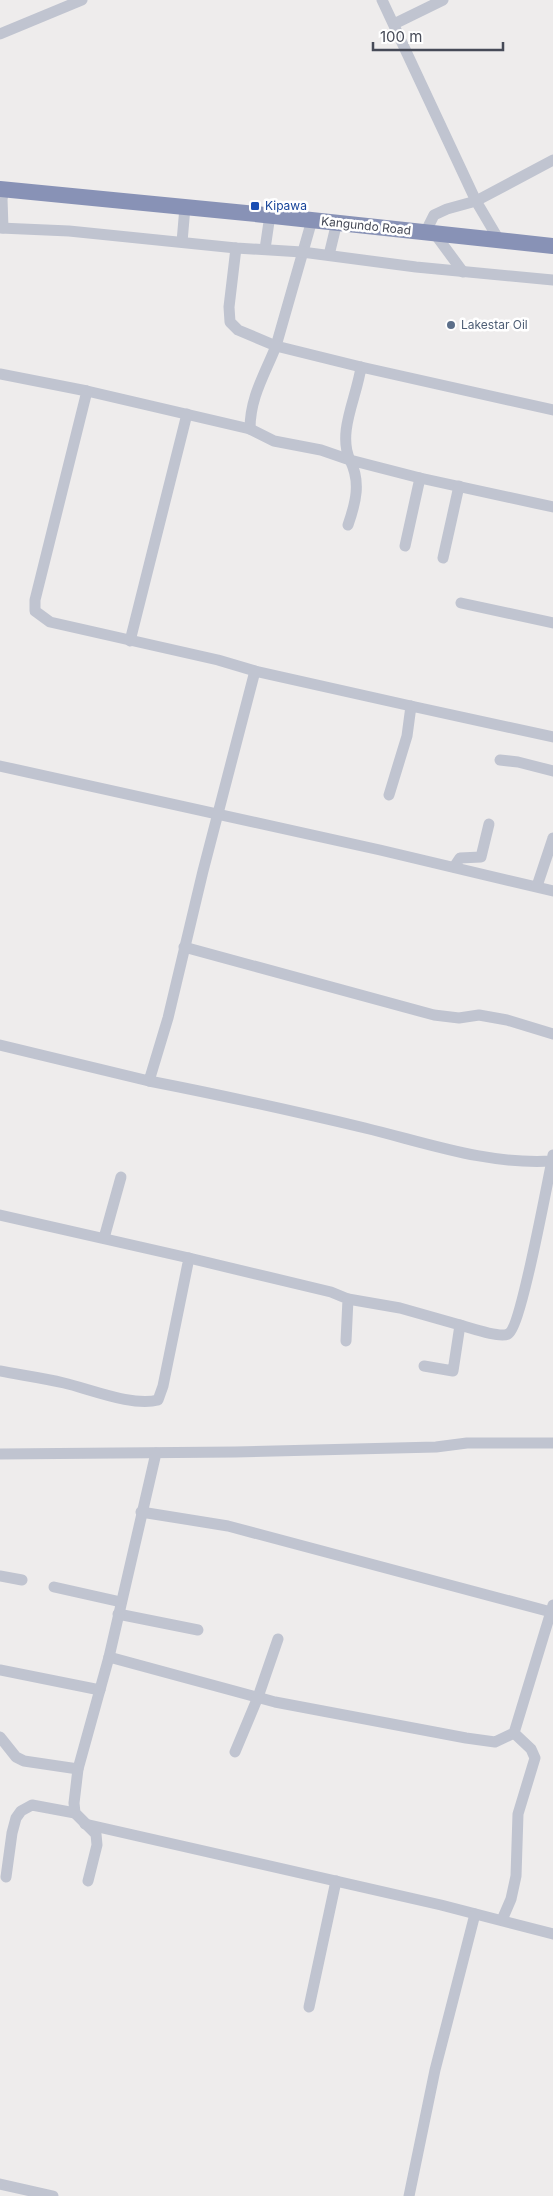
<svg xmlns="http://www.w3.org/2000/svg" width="553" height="2196" viewBox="0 0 553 2196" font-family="Inter,sans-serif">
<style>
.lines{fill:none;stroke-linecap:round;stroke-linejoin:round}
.minor{stroke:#c0c4d0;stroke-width:11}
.highway{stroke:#8892b6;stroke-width:16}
.transit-dot{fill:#1a4fb4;stroke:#fff;stroke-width:2}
.service-dot{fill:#5c6f8a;stroke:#fff;stroke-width:2}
.labels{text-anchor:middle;stroke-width:5;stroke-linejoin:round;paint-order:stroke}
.transit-label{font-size:12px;fill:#164399;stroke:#fff;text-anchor:start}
.street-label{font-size:12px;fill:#464a57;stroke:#fff}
.service-label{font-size:12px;fill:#4e5e75;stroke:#fff;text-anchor:start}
</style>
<rect width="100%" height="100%" fill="#eeecec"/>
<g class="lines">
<g class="minor">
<path d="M 382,0 L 476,201 L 499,240"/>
<path d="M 394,24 L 443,0"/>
<path d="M 0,34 L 82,0"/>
<path d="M 312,220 L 276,346 L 361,367"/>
<path d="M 0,228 L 69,231 L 236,248 L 302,252 L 416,267 L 553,280"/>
<path d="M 3,228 L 2,199 L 4,190"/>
<path d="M 425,233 L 434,215 L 447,209 L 476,201 L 553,160"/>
<path d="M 435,234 L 463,272"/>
<path d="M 182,242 L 185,207"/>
<path d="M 236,248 L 229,307 L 230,322 L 238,330 L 276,346 C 265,374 250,397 250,429"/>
<path d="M 265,249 L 270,215"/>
<path d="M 329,255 L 337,222"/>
<path d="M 0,374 L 87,391 L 250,429 L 274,441 L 321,450 L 350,460 C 361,482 356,502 348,525"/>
<path d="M 87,391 L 35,600 L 35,611 L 50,622 L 218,660 L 255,671"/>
<path d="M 420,478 L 553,507"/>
<path d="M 405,546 L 420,478 L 350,460 C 337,432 357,397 361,367 L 553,410"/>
<path d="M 443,558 L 459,486"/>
<path d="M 461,603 L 553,623"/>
<path d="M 130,641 L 187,414"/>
<path d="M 500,760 L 518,762 L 553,771"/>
<path d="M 0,766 L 380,850 L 553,891"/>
<path d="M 389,795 L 407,736 L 411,706 L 553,737"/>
<path d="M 454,867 L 460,858 L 481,857 L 489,824"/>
<path d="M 537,886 L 553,838"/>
<path d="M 184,947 L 434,1015 L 459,1018 L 479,1015 L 507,1020 L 553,1034"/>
<path d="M 0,1045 L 149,1081 L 168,1018 L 203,871 L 255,671 L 411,706"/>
<path d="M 149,1081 C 221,1095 293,1111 365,1128 C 427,1143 487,1165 552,1161 L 553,1155"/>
<path d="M 0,1215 L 189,1258 L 163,1386 L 158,1400 C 133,1407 90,1389 64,1383 C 43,1378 21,1375 0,1371"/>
<path d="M 104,1238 L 121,1177"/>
<path d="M 189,1258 L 331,1292 L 348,1299 L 346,1341"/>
<path d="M 348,1299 L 400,1308 L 460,1325 L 453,1371 L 424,1366"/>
<path d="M 460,1325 C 471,1328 499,1338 508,1334 C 521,1328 547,1183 552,1161"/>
<path d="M 0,1454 L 235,1452 L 436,1447 L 467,1443 L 553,1443"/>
<path d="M 141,1512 L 228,1526 L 551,1612"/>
<path d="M 0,1576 L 22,1580"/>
<path d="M 54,1587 L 121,1602"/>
<path d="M 118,1614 L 198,1630"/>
<path d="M 109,1657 L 275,1702 L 466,1738 L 495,1742 L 514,1733 L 553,1605"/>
<path d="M 0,1670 L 100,1690"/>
<path d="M 0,1737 L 16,1757 L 24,1761 L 78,1769"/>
<path d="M 235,1752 L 258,1697 L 278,1639"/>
<path d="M 85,1824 L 441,1905 L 553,1934"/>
<path d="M 6,1877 L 12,1833 L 16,1818 L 21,1811 L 32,1805 L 75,1813"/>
<path d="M 88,1881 L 97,1845 L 96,1834 L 75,1813 L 74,1803 L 78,1769 L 109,1657 L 156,1453"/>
<path d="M 502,1920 L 511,1899 L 516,1876 L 518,1814 L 535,1758 L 531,1749 L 514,1733"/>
<path d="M 309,2007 L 336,1881"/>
<path d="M 0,2184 L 53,2196"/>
<path d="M 409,2196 L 435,2070 L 475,1914"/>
</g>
<path class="highway" d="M 0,189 L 246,213 L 553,246"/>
</g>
<rect class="transit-dot" x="250" y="201" width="10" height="10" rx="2.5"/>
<circle class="service-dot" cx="451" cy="325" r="5"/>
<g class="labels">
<g class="transit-label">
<text x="265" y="210">Kipawa</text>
</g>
<g class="street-label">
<text transform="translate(366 226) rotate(6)" y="4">Kangundo Road</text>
</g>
<g class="service-label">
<text x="461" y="329">Lakestar Oil</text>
</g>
</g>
<path d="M373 42v8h130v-8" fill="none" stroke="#464a57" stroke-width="2.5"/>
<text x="380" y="42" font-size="15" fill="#464a57" stroke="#ffffff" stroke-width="4" paint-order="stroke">100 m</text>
</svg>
